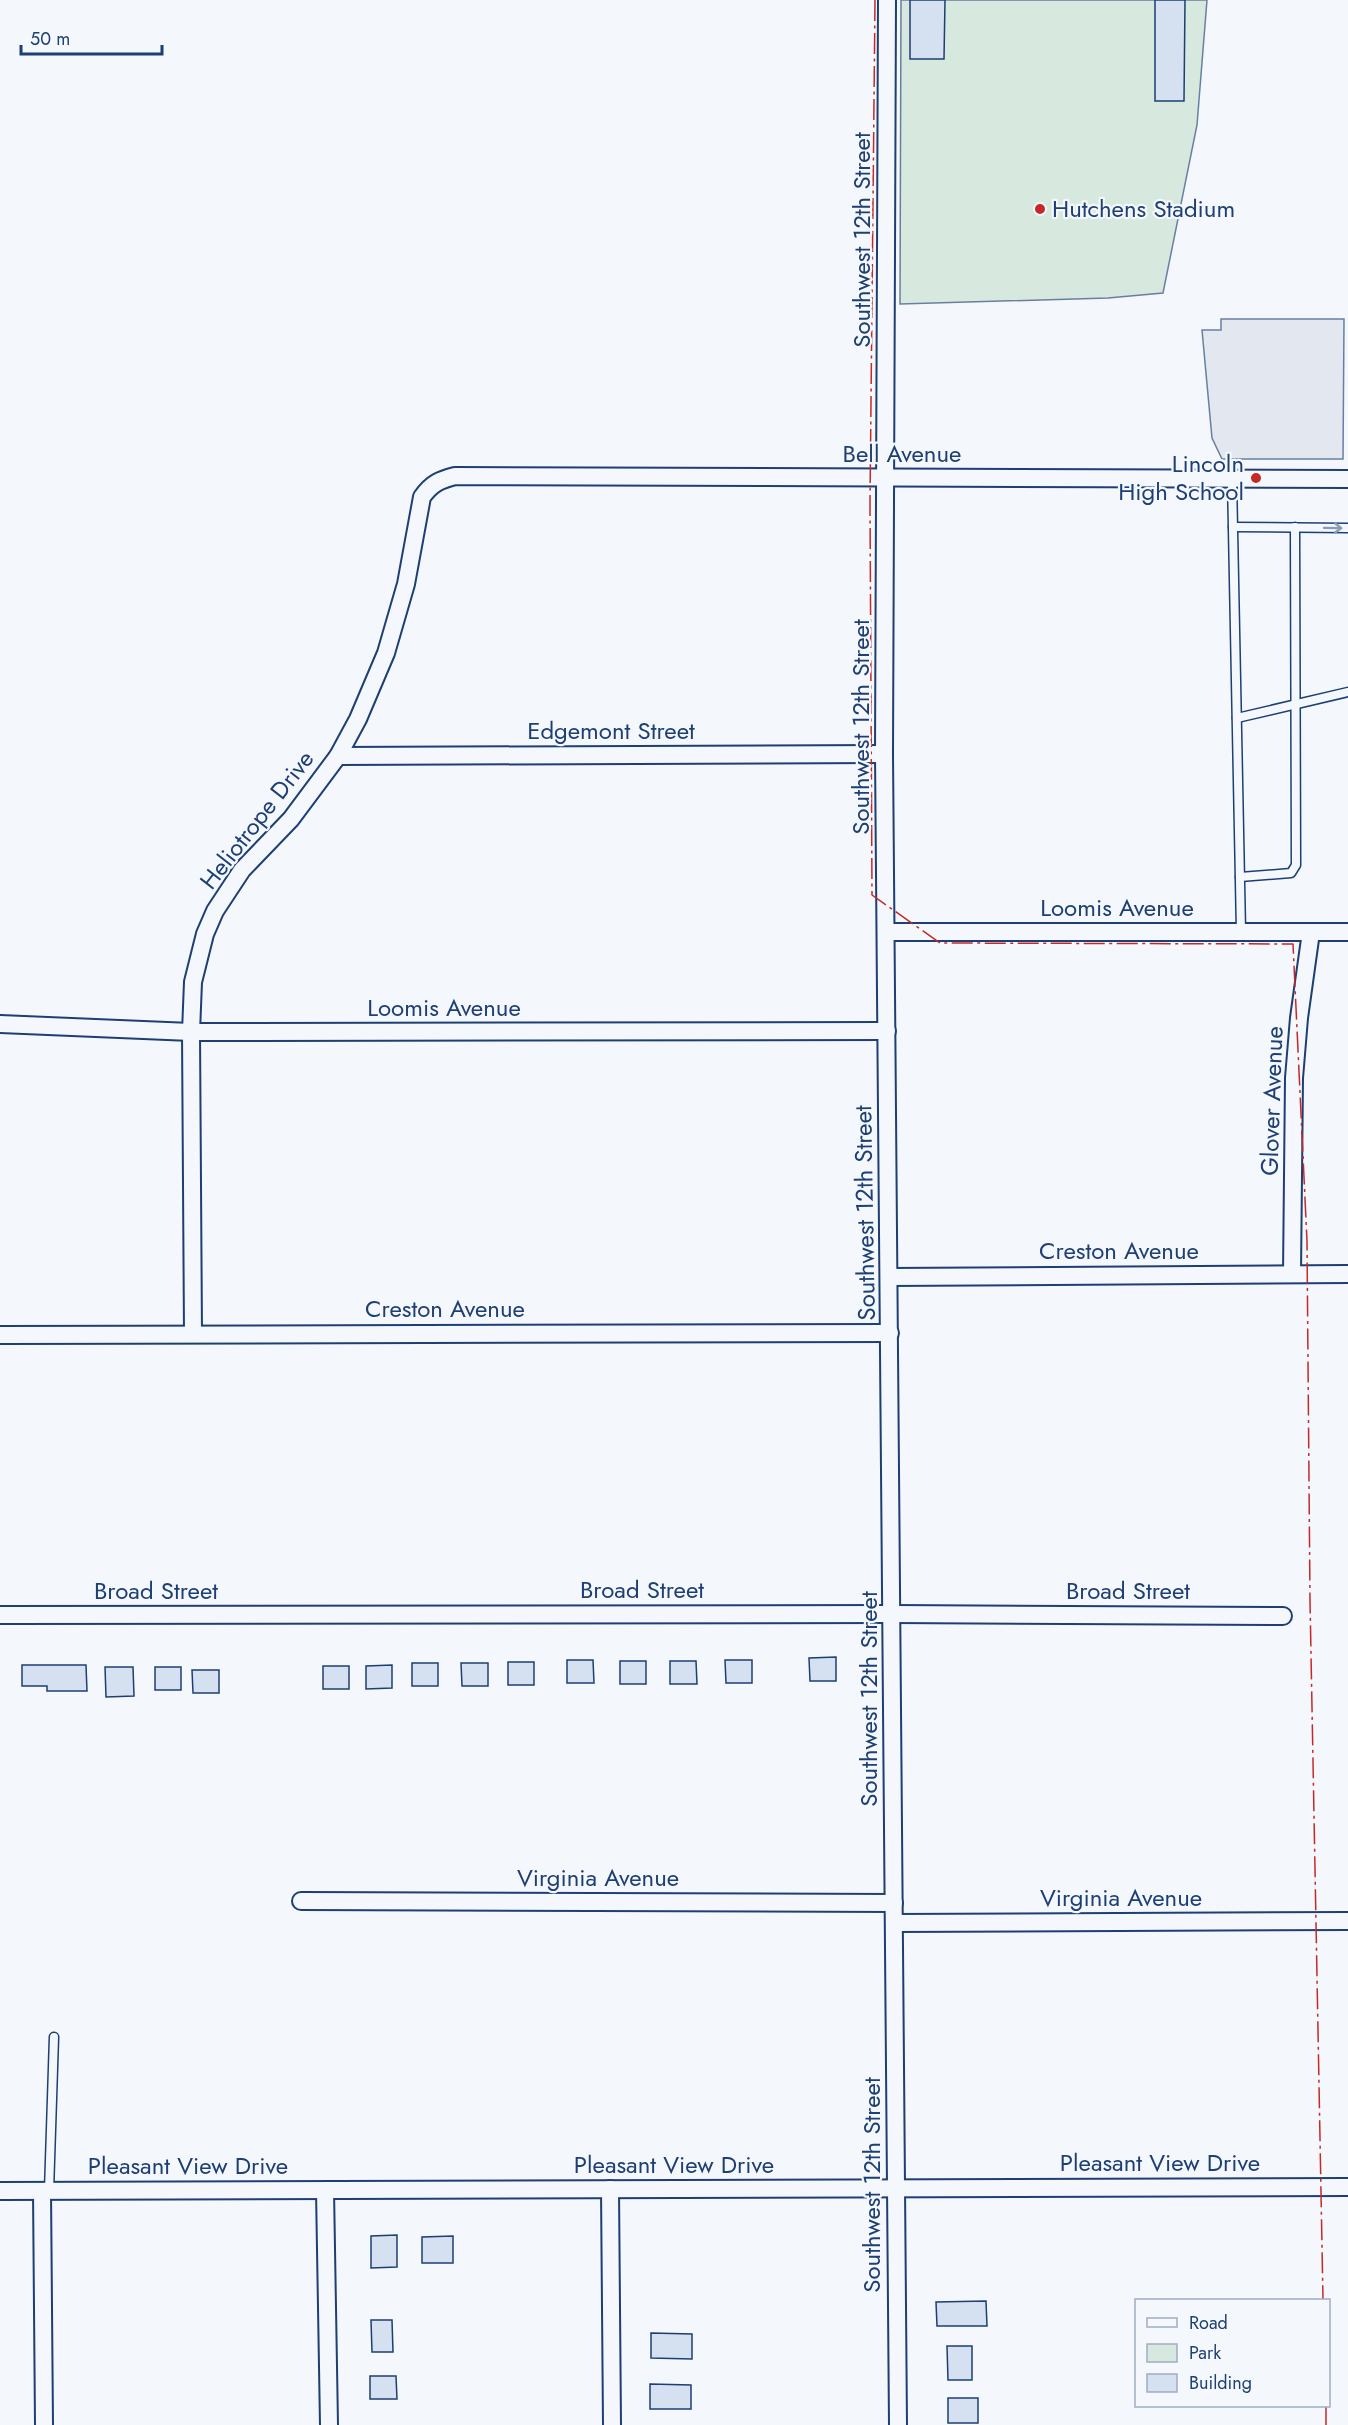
<svg xmlns="http://www.w3.org/2000/svg" width="1348" height="2425" viewBox="0 0 1348 2425" font-family="Jost,sans-serif">
<style>
.green{fill:#d7e8df;stroke:#687fa3;stroke-width:1.5}
.parking{fill:#e3e8f0;stroke:#687fa3;stroke-width:1.5}
.building{fill:#d5e0f0;stroke:#1d3f73;stroke-width:1.5}
.lines{fill:none;stroke-linecap:round;stroke-linejoin:round}
.service-casing{stroke:#1d3f73;stroke-width:11}
.minor-casing{stroke:#1d3f73;stroke-width:20}
.service{stroke:#f4f7fb;stroke-width:8}
.minor{stroke:#f4f7fb;stroke-width:16}
.power{stroke:#c62828;stroke-width:1.5;stroke-dasharray:21 4.5 3 4.5;stroke-linecap:butt}
.oneway{stroke:#889bb7}
.poi-dot{fill:#c62828;stroke:#f4f7fb;stroke-width:2}
.labels{text-anchor:middle;stroke-width:4.5;stroke-linejoin:round;paint-order:stroke}
.poi-label{font-size:24px;fill:#1d3f73;stroke:#f4f7fb;text-anchor:start}
.street-label{font-size:24px;fill:#1d3f73;stroke:#f4f7fb}
</style>
<rect width="100%" height="100%" fill="#f4f7fb"/>
<path class="green" d="M 901,0 L 1207,0 L 1197,125 L 1163,293 L 1108,298 L 900,304 Z"/>
<path class="parking" d="M 1221,319 L 1344,319 L 1343,459 L 1222,459 L 1212,438 L 1202,330 L 1221,330 Z"/>
<g class="building">
<path d="M 910,0 L 945,0 L 944,59 L 910,59 Z"/>
<path d="M 1155,0 L 1185,0 L 1184,101 L 1155,101 Z"/>
<path d="M 836,1657 L 836,1681 L 810,1681 L 809,1658 Z"/>
<path d="M 567,1660 L 593,1660 L 594,1683 L 567,1683 Z"/>
<path d="M 725,1660 L 752,1660 L 752,1683 L 726,1683 Z"/>
<rect x="620" y="1661" width="26" height="23"/>
<path d="M 670,1661 L 696,1661 L 697,1684 L 670,1684 Z"/>
<rect x="508" y="1662" width="26" height="23"/>
<rect x="412" y="1663" width="26" height="23"/>
<path d="M 461,1663 L 488,1663 L 488,1686 L 462,1686 Z"/>
<path d="M 22,1665 L 86,1665 L 87,1691 L 47,1691 L 47,1686 L 22,1686 Z"/>
<path d="M 392,1665 L 392,1688 L 366,1689 L 366,1666 Z"/>
<rect x="323" y="1666" width="26" height="23"/>
<path d="M 105,1667 L 133,1667 L 134,1696 L 106,1697 Z"/>
<rect x="155" y="1667" width="26" height="23"/>
<path d="M 192,1670 L 219,1670 L 219,1693 L 193,1693 Z"/>
<path d="M 397,2235 L 397,2267 L 371,2268 L 371,2236 Z"/>
<path d="M 453,2236 L 453,2263 L 422,2263 L 422,2237 Z"/>
<path d="M 986,2301 L 987,2326 L 937,2326 L 936,2302 Z"/>
<path d="M 371,2320 L 392,2320 L 393,2352 L 372,2352 Z"/>
<path d="M 651,2333 L 692,2334 L 692,2359 L 651,2358 Z"/>
<path d="M 947,2346 L 972,2346 L 972,2380 L 948,2380 Z"/>
<path d="M 370,2376 L 396,2376 L 397,2399 L 370,2399 Z"/>
<path d="M 650,2384 L 691,2385 L 691,2409 L 650,2409 Z"/>
<rect x="948" y="2398" width="30" height="25"/>
</g>
<g class="lines">
<defs>
<g id="service">
<path d="M 1232,479 L 1241,932"/>
<path d="M 1233,527 L 1348,528"/>
<path d="M 1237,718 L 1348,692"/>
<path d="M 1240,877 L 1291,873 L 1296,865 L 1295,527"/>
<path d="M 49,2191 L 54,2037"/>
</g>
<g id="minor">
<path d="M 887,0 L 884,754 L 898,2425"/>
<path d="M 338,756 L 884,754"/>
<path d="M 886,932 L 1348,932"/>
<path d="M 0,1024 L 191,1032 L 887,1031"/>
<path d="M 1292,1274 L 1294,1078 L 1299,1018 L 1311,932"/>
<path d="M 890,1277 L 1348,1274"/>
<path d="M 193,1334 L 191,1032 L 193,982 L 205,934 L 215,911 L 242,870 L 291,819 L 338,756 L 358,719 L 386,653 L 406,584 L 422,497 C 432,483 440,480 455,476 L 1348,479"/>
<path d="M 0,1335 L 890,1333"/>
<path d="M 0,1615 L 893,1614 L 1283,1616"/>
<path d="M 301,1901 L 894,1903"/>
<path d="M 894,1923 L 1348,1921"/>
<path d="M 610,2189 L 612,2425"/>
<path d="M 325,2190 L 329,2425"/>
<path d="M 0,2191 L 1348,2187"/>
<path d="M 42,2191 L 44,2425"/>
</g>
</defs>
<use href="#service" class="service-casing"/>
<use href="#minor" class="minor-casing"/>
<use href="#service" class="service"/>
<use href="#minor" class="minor"/>
<g class="power">
<path d="M 875,0 L 870,502 L 872,895 L 940,943 L 1293,944 L 1307,1241 L 1310,1600 L 1323,2300"/>
<path d="M 1326,2406 L 1326,2425"/>
</g>
</g>
<defs><path id="oneway-shaft" d="M-6 0H5M1.5-3L5.5 0L1.5 3" fill="none" stroke-width="1.6" stroke-linecap="round" stroke-linejoin="round" transform="scale(1.5)"/></defs>
<use class="oneway" href="#oneway-shaft" transform="translate(1333 528) rotate(1)"/>
<g class="poi-dot">
<circle cx="1040" cy="209" r="6"/>
<circle cx="1256" cy="478" r="6"/>
</g>
<g class="labels">
<g class="poi-label">
<text x="1052" y="217">Hutchens Stadium</text>
<text x="1244" y="472" text-anchor="end">Lincoln<tspan x="1244" dy="28">High School</tspan></text>
</g>
<g class="street-label">
<text transform="translate(862 240) rotate(-90)" y="8">Southwest 12th Street</text>
<text x="902" y="462">Bell Avenue</text>
<text transform="translate(861 727) rotate(-90)" y="8">Southwest 12th Street</text>
<text x="611" y="739">Edgemont Street</text>
<text transform="translate(257 820) rotate(-52)" y="8">Heliotrope Drive</text>
<text x="1117" y="916">Loomis Avenue</text>
<text x="444" y="1016">Loomis Avenue</text>
<text transform="translate(1272 1101) rotate(-88)" y="8">Glover Avenue</text>
<text transform="translate(865 1213) rotate(-91)" y="8">Southwest 12th Street</text>
<text x="1119" y="1259">Creston Avenue</text>
<text x="445" y="1317">Creston Avenue</text>
<text x="642" y="1598">Broad Street</text>
<text x="156" y="1599">Broad Street</text>
<text x="1128" y="1599">Broad Street</text>
<text transform="translate(869 1699) rotate(-90)" y="8">Southwest 12th Street</text>
<text x="598" y="1886">Virginia Avenue</text>
<text x="1121" y="1906">Virginia Avenue</text>
<text x="1160" y="2171">Pleasant View Drive</text>
<text x="674" y="2173">Pleasant View Drive</text>
<text x="188" y="2174">Pleasant View Drive</text>
<text transform="translate(872 2185) rotate(-90)" y="8">Southwest 12th Street</text>
</g>
</g>
<rect x="1135" y="2299" width="195" height="108" fill="#f4f7fb" stroke="#9eadc5" stroke-width="1.5"/>
<rect x="1147" y="2318" width="30" height="9" fill="#f4f7fb" stroke="#9eadc5" stroke-width="1.5"/>
<text x="1189" y="2329" font-size="18" fill="#1d3f73">Road</text>
<rect x="1147" y="2344" width="30" height="18" fill="#d7e8df" stroke="#9eadc5" stroke-width="1.5"/>
<text x="1189" y="2359" font-size="18" fill="#1d3f73">Park</text>
<rect x="1147" y="2374" width="30" height="18" fill="#d5e0f0" stroke="#9eadc5" stroke-width="1.5"/>
<text x="1189" y="2389" font-size="18" fill="#1d3f73">Building</text>
<path d="M21 45v9h141v-9" fill="none" stroke="#1d3f73" stroke-width="3"/>
<text x="30" y="45" font-size="18" fill="#1d3f73" stroke="#f4f7fb" stroke-width="4.5" paint-order="stroke">50 m</text>
</svg>
